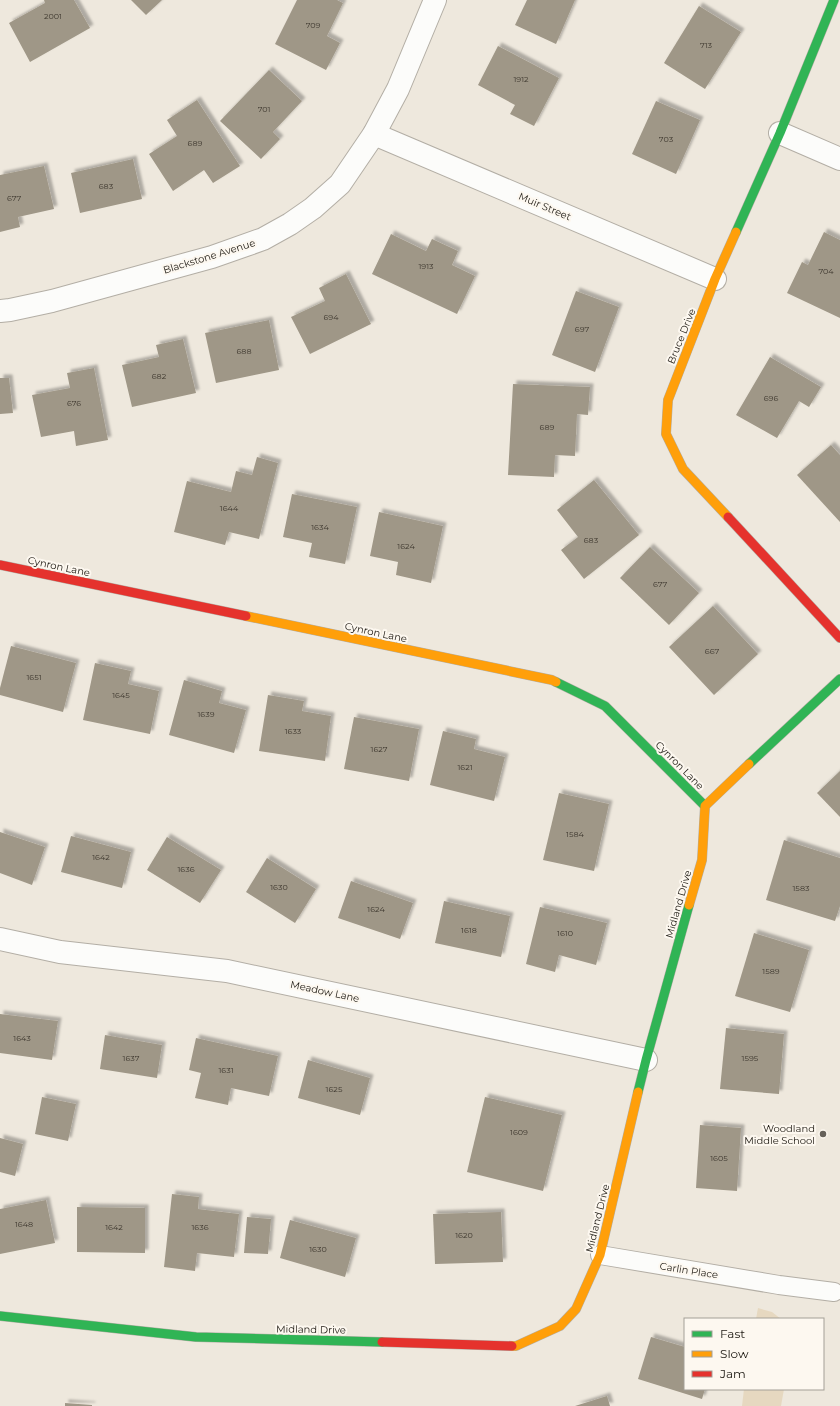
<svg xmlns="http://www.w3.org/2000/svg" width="840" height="1406" viewBox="0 0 840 1406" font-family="Montserrat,sans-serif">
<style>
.green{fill:#e6d8c0}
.building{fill:#9f9787;filter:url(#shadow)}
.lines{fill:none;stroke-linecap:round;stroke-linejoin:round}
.lane-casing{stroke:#b3aea5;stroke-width:20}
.street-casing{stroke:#b3aea5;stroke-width:24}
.fast-casing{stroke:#b3aea5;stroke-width:10}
.slow-casing{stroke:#b3aea5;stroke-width:10}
.jam-casing{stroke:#b3aea5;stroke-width:10}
.lane{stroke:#fcfcfa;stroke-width:18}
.street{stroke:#fcfcfa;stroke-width:22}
.fast{stroke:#30b455;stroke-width:9}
.slow{stroke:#ff9f0a;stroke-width:9}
.jam{stroke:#e5322d;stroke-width:9}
.poi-dot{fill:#666159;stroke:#fdf8f0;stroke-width:1.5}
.labels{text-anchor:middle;stroke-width:4;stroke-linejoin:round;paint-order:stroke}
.number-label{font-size:8px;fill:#3e382f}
.street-label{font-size:10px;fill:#1d1912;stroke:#fdf8f0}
.poi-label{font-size:10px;fill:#1d1912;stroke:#fdf8f0;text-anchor:end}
</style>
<defs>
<filter id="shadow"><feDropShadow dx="3.5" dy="-3.5" stdDeviation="1" flood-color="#0004"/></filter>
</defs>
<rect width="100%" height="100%" fill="#eee8dd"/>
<g class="green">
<path d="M 758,1308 L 772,1312 L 781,1319 L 756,1319 Z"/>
<path d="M 744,1389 L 784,1389 L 781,1406 L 742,1406 Z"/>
</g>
<g class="building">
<path d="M 44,0 L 74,0 L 90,28 L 30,62 L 9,23 L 45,3 Z"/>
<path d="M 131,0 L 162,0 L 146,15 Z"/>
<path d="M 297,0 L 337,0 L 343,3 L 327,36 L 340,43 L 326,70 L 275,44 Z"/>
<path d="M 527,0 L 575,0 L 556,44 L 515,25 Z"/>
<path d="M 699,6 L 741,32 L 705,89 L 664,63 Z"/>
<path d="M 498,46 L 559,78 L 534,126 L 510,114 L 515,105 L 478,85 Z"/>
<path d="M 269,70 L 302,101 L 273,132 L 280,139 L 261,159 L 220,121 Z"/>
<path d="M 197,100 L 240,166 L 213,183 L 204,170 L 173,191 L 149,154 L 177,136 L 167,120 Z"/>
<path d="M 656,101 L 700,120 L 676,174 L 632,154 Z"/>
<path d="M 133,159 L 142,199 L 80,213 L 71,173 Z"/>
<path d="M 44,166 L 54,209 L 18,217 L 20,227 L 0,232 L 0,175 Z"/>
<path d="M 824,232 L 840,240 L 840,318 L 787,293 L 802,262 L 808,265 Z"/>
<path d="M 391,234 L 426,251 L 432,239 L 458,251 L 452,265 L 475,276 L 457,314 L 372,274 Z"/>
<path d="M 346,274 L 371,324 L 310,354 L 291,317 L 325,301 L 319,288 Z"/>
<path d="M 576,291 L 619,307 L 595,372 L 552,355 Z"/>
<path d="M 269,320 L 279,370 L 216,383 L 205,333 Z"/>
<path d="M 183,339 L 196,393 L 132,407 L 122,365 L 159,357 L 156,345 Z"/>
<path d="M 770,357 L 821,387 L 809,407 L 799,401 L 777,438 L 736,415 Z"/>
<path d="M 94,368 L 108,440 L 76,446 L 74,431 L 41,437 L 32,395 L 70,388 L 67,373 Z"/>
<path d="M 0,378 L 9,378 L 13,413 L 0,414 Z"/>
<path d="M 513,384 L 590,387 L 588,415 L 577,414 L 575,456 L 555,455 L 554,477 L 508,475 Z"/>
<path d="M 831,445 L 840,455 L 840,522 L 797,475 Z"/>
<path d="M 257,457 L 278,463 L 259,539 L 229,532 L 225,545 L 174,532 L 187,481 L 231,492 L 236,471 L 252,475 Z"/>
<path d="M 594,480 L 639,535 L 584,579 L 561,550 L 578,537 L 557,510 Z"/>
<path d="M 292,494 L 357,507 L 345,564 L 309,557 L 312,543 L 283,537 Z"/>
<path d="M 379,512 L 443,526 L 431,583 L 396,575 L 398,562 L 370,556 Z"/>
<path d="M 650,547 L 699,593 L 669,625 L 620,578 Z"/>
<path d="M 713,606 L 758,654 L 714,695 L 669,647 Z"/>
<path d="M 11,646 L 76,663 L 63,712 L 0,695 L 0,688 Z"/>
<path d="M 95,663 L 131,671 L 128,684 L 159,691 L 150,734 L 83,720 Z"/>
<path d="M 184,680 L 222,691 L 219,703 L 246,710 L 234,753 L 169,735 Z"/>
<path d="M 268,695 L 304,701 L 302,711 L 331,716 L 325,761 L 259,751 Z"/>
<path d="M 354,717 L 419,729 L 409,781 L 344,769 Z"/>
<path d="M 443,731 L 476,739 L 474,749 L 505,757 L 494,801 L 430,785 Z"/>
<path d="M 840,771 L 840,817 L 817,793 Z"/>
<path d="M 559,793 L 609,804 L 594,871 L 543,860 Z"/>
<path d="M 0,832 L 45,847 L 32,885 L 0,873 Z"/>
<path d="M 71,836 L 131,852 L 122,888 L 61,872 Z"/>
<path d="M 167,837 L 221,870 L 200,903 L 147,870 Z"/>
<path d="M 784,840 L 840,858 L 840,906 L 835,921 L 766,900 Z"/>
<path d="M 267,858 L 316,889 L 295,923 L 246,892 Z"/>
<path d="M 351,881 L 413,903 L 400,939 L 338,918 Z"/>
<path d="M 444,901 L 510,916 L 501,957 L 435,943 Z"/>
<path d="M 540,907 L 607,923 L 596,965 L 559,955 L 555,972 L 526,964 Z"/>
<path d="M 754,933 L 809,950 L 790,1012 L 735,996 Z"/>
<path d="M 0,1014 L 58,1021 L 52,1060 L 0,1053 Z"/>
<path d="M 726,1028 L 784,1034 L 779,1094 L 720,1089 Z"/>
<path d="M 105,1035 L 162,1045 L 157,1078 L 100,1069 Z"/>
<path d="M 196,1038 L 278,1056 L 269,1096 L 231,1088 L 228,1105 L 195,1098 L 201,1073 L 189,1070 Z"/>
<path d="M 308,1060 L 370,1078 L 360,1115 L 298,1098 Z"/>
<path d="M 42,1097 L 76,1104 L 68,1141 L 35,1134 Z"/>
<path d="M 485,1097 L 562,1115 L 543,1191 L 467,1172 Z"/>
<path d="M 700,1125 L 741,1128 L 737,1191 L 696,1188 Z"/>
<path d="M 0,1138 L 23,1144 L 15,1176 L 0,1172 Z"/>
<path d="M 172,1194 L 199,1197 L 198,1209 L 239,1214 L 234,1257 L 197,1253 L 195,1271 L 164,1267 Z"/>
<path d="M 46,1200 L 55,1243 L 0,1254 L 0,1209 Z"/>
<path d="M 77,1207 L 145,1208 L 145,1253 L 77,1252 Z"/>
<path d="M 501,1212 L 503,1262 L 435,1264 L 433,1214 Z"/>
<path d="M 247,1217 L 271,1219 L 268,1254 L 244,1253 Z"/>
<path d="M 290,1220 L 356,1238 L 345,1277 L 280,1258 Z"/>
<path d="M 651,1337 L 685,1347 L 685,1389 L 705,1389 L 702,1399 L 638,1379 Z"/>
<path d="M 607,1396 L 610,1406 L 575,1406 Z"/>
<path d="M 65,1403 L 92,1405 L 92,1406 L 65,1406 Z"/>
</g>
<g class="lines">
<defs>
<path id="lane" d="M 600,1255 L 779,1285 L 834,1292"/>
<g id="street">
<path d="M 780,133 L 840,159"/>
<path d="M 374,134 L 715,279"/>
<path d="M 0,311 L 10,310 L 52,301 L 212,257 L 263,239 L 290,224 L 313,208 L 340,184 L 374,134 L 398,89 L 435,0"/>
<path d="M 0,939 L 60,952 L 227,971 L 646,1060"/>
</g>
<g id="fast">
<path d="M 736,232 L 780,133 L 834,0"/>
<path d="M 556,682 L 605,706 L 705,806"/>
<path d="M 749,764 L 840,679"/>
<path d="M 638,1092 L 646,1060 L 689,905"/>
<path d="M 0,1316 L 196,1337 L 382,1342"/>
</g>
<g id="slow">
<path d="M 728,517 L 683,469 L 666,434 L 668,400 L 715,279 L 736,232"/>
<path d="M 246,616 L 552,680 L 556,682"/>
<path d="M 689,905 L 702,860 L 705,806 L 749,764"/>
<path d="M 512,1346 L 516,1346 L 560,1326 L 576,1309 L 600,1255 L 638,1092"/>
</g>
<g id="jam">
<path d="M 728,517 L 840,638"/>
<path d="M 0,565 L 246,616"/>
<path d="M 382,1342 L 512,1346"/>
</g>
</defs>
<use href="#lane" class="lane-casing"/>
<use href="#street" class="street-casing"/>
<use href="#fast" class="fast-casing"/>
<use href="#slow" class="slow-casing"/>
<use href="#jam" class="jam-casing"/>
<use href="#lane" class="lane"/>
<use href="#street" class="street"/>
<use href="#fast" class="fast"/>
<use href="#slow" class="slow"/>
<use href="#jam" class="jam"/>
</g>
<circle class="poi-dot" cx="823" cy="1134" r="4"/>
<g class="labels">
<g class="number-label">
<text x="53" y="19">2001</text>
<text x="313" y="28">709</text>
<text x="706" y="48">713</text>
<text x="521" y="82">1912</text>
<text x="264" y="112">701</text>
<text x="666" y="142">703</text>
<text x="195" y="146">689</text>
<text x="106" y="189">683</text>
<text x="14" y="201">677</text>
<text x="426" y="269">1913</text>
<text x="826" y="274">704</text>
<text x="331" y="320">694</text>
<text x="582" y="332">697</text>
<text x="244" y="354">688</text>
<text x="159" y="379">682</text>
<text x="771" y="401">696</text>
<text x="74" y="406">676</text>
<text x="547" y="430">689</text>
<text x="229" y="511">1644</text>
<text x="320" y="530">1634</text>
<text x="591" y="543">683</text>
<text x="406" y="549">1624</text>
<text x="660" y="587">677</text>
<text x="712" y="654">667</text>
<text x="34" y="680">1651</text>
<text x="121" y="698">1645</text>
<text x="206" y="717">1639</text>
<text x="293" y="734">1633</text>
<text x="379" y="752">1627</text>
<text x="465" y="770">1621</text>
<text x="575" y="837">1584</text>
<text x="101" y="860">1642</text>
<text x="186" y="872">1636</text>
<text x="279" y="890">1630</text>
<text x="801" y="891">1583</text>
<text x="376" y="912">1624</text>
<text x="469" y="933">1618</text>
<text x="565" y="936">1610</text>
<text x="771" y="974">1589</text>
<text x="22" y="1041">1643</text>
<text x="131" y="1061">1637</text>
<text x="750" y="1061">1595</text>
<text x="226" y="1073">1631</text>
<text x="334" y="1092">1625</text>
<text x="519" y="1135">1609</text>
<text x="719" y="1161">1605</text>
<text x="24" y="1227">1648</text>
<text x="114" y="1230">1642</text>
<text x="200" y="1230">1636</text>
<text x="464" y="1238">1620</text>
<text x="318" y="1252">1630</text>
</g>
<g class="street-label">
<text transform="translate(545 206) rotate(23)" y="4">Muir Street</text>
<text transform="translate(209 256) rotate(-17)" y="4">Blackstone Avenue</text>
<text transform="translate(681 336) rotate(-68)" y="4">Bruce Drive</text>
<text transform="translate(59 566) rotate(12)" y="4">Cynron Lane</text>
<text transform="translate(376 632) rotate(12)" y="4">Cynron Lane</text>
<text transform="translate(680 765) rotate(45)" y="4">Cynron Lane</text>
<text transform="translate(678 904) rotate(-74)" y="4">Midland Drive</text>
<text transform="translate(325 991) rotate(12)" y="4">Meadow Lane</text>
<text transform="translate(597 1218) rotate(-76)" y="4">Midland Drive</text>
<text transform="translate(689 1270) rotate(9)" y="4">Carlin Place</text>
<text transform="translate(311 1329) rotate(1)" y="4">Midland Drive</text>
</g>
<g class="poi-label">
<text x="815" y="1132">Woodland<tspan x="815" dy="12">Middle School</tspan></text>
</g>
</g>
<rect x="684" y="1318" width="140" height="72" fill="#fdf8f0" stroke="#a39f97"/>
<rect x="692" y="1331" width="20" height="6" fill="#30b455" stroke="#a39f97"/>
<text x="720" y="1338" font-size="12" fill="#1d1912">Fast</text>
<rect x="692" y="1351" width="20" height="6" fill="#ff9f0a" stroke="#a39f97"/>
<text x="720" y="1358" font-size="12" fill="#1d1912">Slow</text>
<rect x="692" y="1371" width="20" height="6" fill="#e5322d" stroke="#a39f97"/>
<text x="720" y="1378" font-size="12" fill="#1d1912">Jam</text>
</svg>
